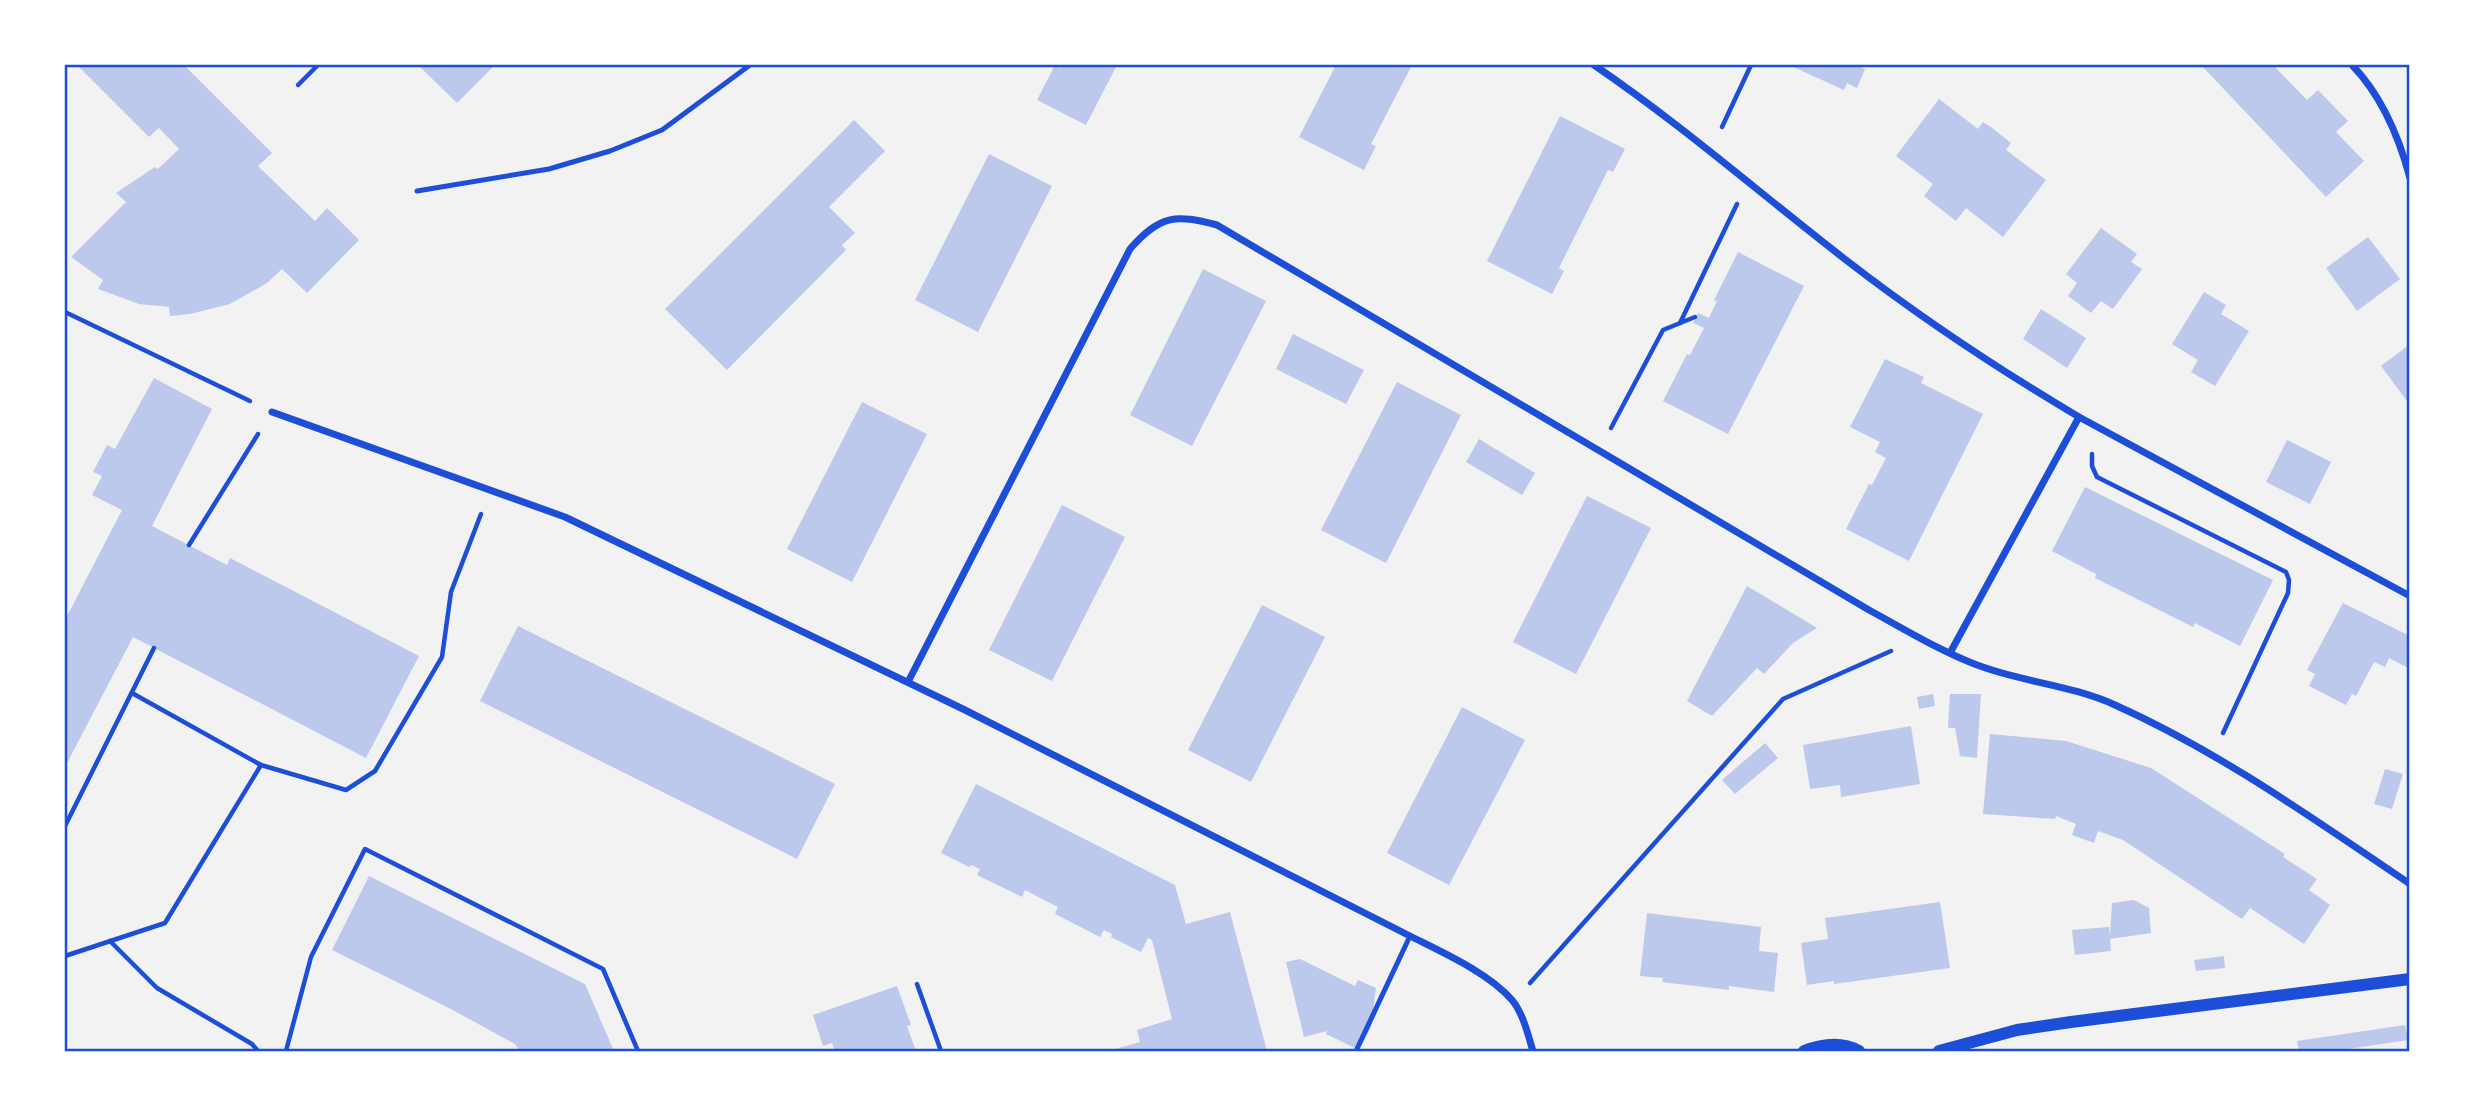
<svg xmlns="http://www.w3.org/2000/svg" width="2475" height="1116" viewBox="0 0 2475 1116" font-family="Barlow,sans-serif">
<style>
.building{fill:#bdc9ec}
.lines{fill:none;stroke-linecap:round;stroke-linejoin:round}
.path{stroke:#1d4ed8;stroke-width:4.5}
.service{stroke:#1d4ed8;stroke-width:5}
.minor{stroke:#1d4ed8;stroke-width:7}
.tertiary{stroke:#1d4ed8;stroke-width:12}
.neatline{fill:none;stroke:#1d4ed8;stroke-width:2.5}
</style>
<rect width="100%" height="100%" fill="#f2f2f2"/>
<g class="building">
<path d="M 77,65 L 184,65 L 272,153 L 258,166 L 262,170 L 315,221 L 327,208 L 359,240 L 307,293 L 282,269 L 267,283 L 230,304 L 190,314 L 170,316 L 169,307 L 139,304 L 98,289 L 103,280 L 71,257 L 126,202 L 116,193 L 155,167 L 158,169 L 179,149 L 159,128 L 149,137 Z"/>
<path d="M 418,65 L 495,65 L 457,103 Z"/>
<path d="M 1055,65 L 1061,68 L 1063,65 L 1117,65 L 1086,125 L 1037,100 Z"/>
<path d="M 1336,65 L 1412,65 L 1371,144 L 1376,146 L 1364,170 L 1299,137 Z"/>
<path d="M 1789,65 L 1855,65 L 1865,69 L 1857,88 L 1847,83 L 1844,90 Z"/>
<path d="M 2201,65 L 2273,65 L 2307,100 L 2318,90 L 2348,121 L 2336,132 L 2364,161 L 2326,197 Z"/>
<path d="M 1939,99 L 1978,129 L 1983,122 L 1991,127 L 2011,143 L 2006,150 L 2046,180 L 2003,237 L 1966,208 L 1956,221 L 1924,196 L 1933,184 L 1896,156 Z"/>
<path d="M 1560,116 L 1625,149 L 1613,172 L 1608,170 L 1559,268 L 1564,271 L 1552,294 L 1487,261 Z"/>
<path d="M 854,120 L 885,151 L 829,207 L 855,233 L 842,245 L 846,250 L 727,370 L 665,309 Z"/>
<path d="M 989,154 L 1052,186 L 978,332 L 915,300 Z"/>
<path d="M 2101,228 L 2137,254 L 2131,262 L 2142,269 L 2113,309 L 2101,301 L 2091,313 L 2068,296 L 2077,283 L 2066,274 Z"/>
<path d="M 2368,237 L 2400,279 L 2357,311 L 2326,268 Z"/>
<path d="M 1738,252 L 1804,286 L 1728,434 L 1663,401 L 1687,354 L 1690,355 L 1704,328 L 1693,323 L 1698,313 L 1709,318 L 1717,301 L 1714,300 Z"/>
<path d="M 1203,269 L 1266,301 L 1192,446 L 1130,415 Z"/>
<path d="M 2204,292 L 2226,305 L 2221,314 L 2249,331 L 2215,386 L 2191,372 L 2198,360 L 2172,344 Z"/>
<path d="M 2041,309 L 2086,338 L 2067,368 L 2023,339 Z"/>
<path d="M 1293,334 L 1364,370 L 1346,404 L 1276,369 Z"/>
<path d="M 2410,344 L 2410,405 L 2381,366 Z"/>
<path d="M 1885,359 L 1924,377 L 1921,383 L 1983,414 L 1909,561 L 1846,529 L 1869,484 L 1872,485 L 1886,458 L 1875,452 L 1880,442 L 1850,427 Z"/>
<path d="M 154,378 L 212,409 L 152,526 L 227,565 L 230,558 L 419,656 L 366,758 L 133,637 L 65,767 L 65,620 L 122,510 L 92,495 L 102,476 L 93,472 L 107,445 L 115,449 Z"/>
<path d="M 1397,382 L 1461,415 L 1386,563 L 1321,530 Z"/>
<path d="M 862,402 L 927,434 L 852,582 L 787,549 Z"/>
<path d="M 1479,439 L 1535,473 L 1522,495 L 1466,462 Z"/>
<path d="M 2287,440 L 2331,462 L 2310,504 L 2266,482 Z"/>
<path d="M 2085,487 L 2273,580 L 2240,646 L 2195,623 L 2193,627 L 2095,578 L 2096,574 L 2052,551 Z"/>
<path d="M 1587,496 L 1651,528 L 1576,674 L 1513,642 Z"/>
<path d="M 1062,505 L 1125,537 L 1052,681 L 989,650 Z"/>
<path d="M 1747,586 L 1817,628 L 1793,643 L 1764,674 L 1757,668 L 1712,716 L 1687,701 Z"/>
<path d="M 2343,603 L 2410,636 L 2410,669 L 2389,658 L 2385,667 L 2374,662 L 2356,696 L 2352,694 L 2346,705 L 2309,686 L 2315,674 L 2307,670 Z"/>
<path d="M 1262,605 L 1325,637 L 1251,782 L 1188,750 Z"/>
<path d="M 518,626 L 835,784 L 797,859 L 480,701 Z"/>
<path d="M 1933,694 L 1935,706 L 1919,709 L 1917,697 Z"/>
<path d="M 1950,694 L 1981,694 L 1977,758 L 1960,756 L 1955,728 L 1948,728 Z"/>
<path d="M 1462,707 L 1525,740 L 1449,885 L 1387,853 Z"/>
<path d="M 1911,726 L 1920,784 L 1841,797 L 1840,785 L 1810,789 L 1803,745 Z"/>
<path d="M 1990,734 L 2066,741 L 2151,768 L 2285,854 L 2283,857 L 2317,879 L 2309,890 L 2330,905 L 2304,944 L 2250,908 L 2242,919 L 2123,840 L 2098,831 L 2094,843 L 2072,835 L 2076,824 L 2056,816 L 2055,819 L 1983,814 Z"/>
<path d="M 1765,743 L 1778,758 L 1735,794 L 1722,780 Z"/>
<path d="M 2385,769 L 2403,774 L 2392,809 L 2374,804 Z"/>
<path d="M 976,784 L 1175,885 L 1186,924 L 1230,912 L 1267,1051 L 1109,1051 L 1140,1042 L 1137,1030 L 1172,1019 L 1152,940 L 1148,938 L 1141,952 L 1111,937 L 1112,934 L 1104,930 L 1100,937 L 1055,914 L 1058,907 L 1042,899 L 1025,890 L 1022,897 L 977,875 L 980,869 L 971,865 L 969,867 L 941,853 Z"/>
<path d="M 369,876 L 585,984 L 614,1051 L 520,1051 L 515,1044 L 447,1007 L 332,950 Z"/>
<path d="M 2134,900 L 2149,908 L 2151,933 L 2110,939 L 2111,951 L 2075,955 L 2072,930 L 2109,927 L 2110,936 L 2112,903 Z"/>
<path d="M 1940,902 L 1950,968 L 1834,984 L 1834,981 L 1807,985 L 1801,943 L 1828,939 L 1825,918 Z"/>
<path d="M 1647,913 L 1761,927 L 1759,951 L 1778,953 L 1774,992 L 1729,986 L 1729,990 L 1662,982 L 1663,978 L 1640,976 Z"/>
<path d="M 2224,956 L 2225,968 L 2196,971 L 2194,960 Z"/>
<path d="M 1300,959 L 1355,986 L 1358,980 L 1376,988 L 1371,1027 L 1359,1050 L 1326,1034 L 1327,1031 L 1304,1037 L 1286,962 Z"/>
<path d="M 897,986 L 911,1025 L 907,1026 L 916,1051 L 835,1051 L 832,1043 L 823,1046 L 813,1015 Z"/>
<path d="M 2405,1025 L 2408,1040 L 2335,1051 L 2299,1051 L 2297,1041 Z"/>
</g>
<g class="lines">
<g class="path">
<path d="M 298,85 L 318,65"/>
<path d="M 1722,127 L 1751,65"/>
<path d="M 65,312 L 250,401"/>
<path d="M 1680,323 L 1737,204"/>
<path d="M 1611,428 L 1663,330 L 1695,317"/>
<path d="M 2092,454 L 2092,466 L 2097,477 L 2286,572 L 2289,580 L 2288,593 L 2223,733"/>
<path d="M 189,545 L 258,434"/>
<path d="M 132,693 L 261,765"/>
<path d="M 65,826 L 154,648"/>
<path d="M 110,941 L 157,988 L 252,1044 L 258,1051"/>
<path d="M 65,956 L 165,923 L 261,765 L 346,790 L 375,771 L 442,657 L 451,592 L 481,514"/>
<path d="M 1530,983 L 1783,699 L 1891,651"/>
<path d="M 917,984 L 941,1051"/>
<path d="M 286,1051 L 311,957 L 365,849 L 603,969 L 638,1051"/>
</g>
<g class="service">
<path d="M 417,191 L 549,169 L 610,151 L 662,130 L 750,65"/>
<path d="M 1356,1051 L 1410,936"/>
</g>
<g class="minor">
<path d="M 1594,65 C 1682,125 1762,195 1846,260 C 1921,318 1998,369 2079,417 L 1950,653"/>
<path d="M 2352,65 C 2382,96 2399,137 2410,178"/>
<path d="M 272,412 L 565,517 L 963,709 L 1410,936 C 1442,952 1489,973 1512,1000 C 1523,1013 1528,1035 1533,1051"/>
<path d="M 2079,417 L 2410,596"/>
<path d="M 908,682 L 1130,249 C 1160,215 1175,214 1217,225 L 1869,610 C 1904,629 1940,651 1977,665 C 2022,682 2071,685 2115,705 C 2220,752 2315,820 2410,884"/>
</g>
<g class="tertiary">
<path d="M 1804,1051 C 1822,1044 1841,1041 1859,1051"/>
<path d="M 1939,1051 L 2017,1030 L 2071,1022 L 2410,979"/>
</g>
</g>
<rect width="2475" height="1116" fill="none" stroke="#ffffff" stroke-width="133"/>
<rect x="66" y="66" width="2342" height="984" class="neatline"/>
</svg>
